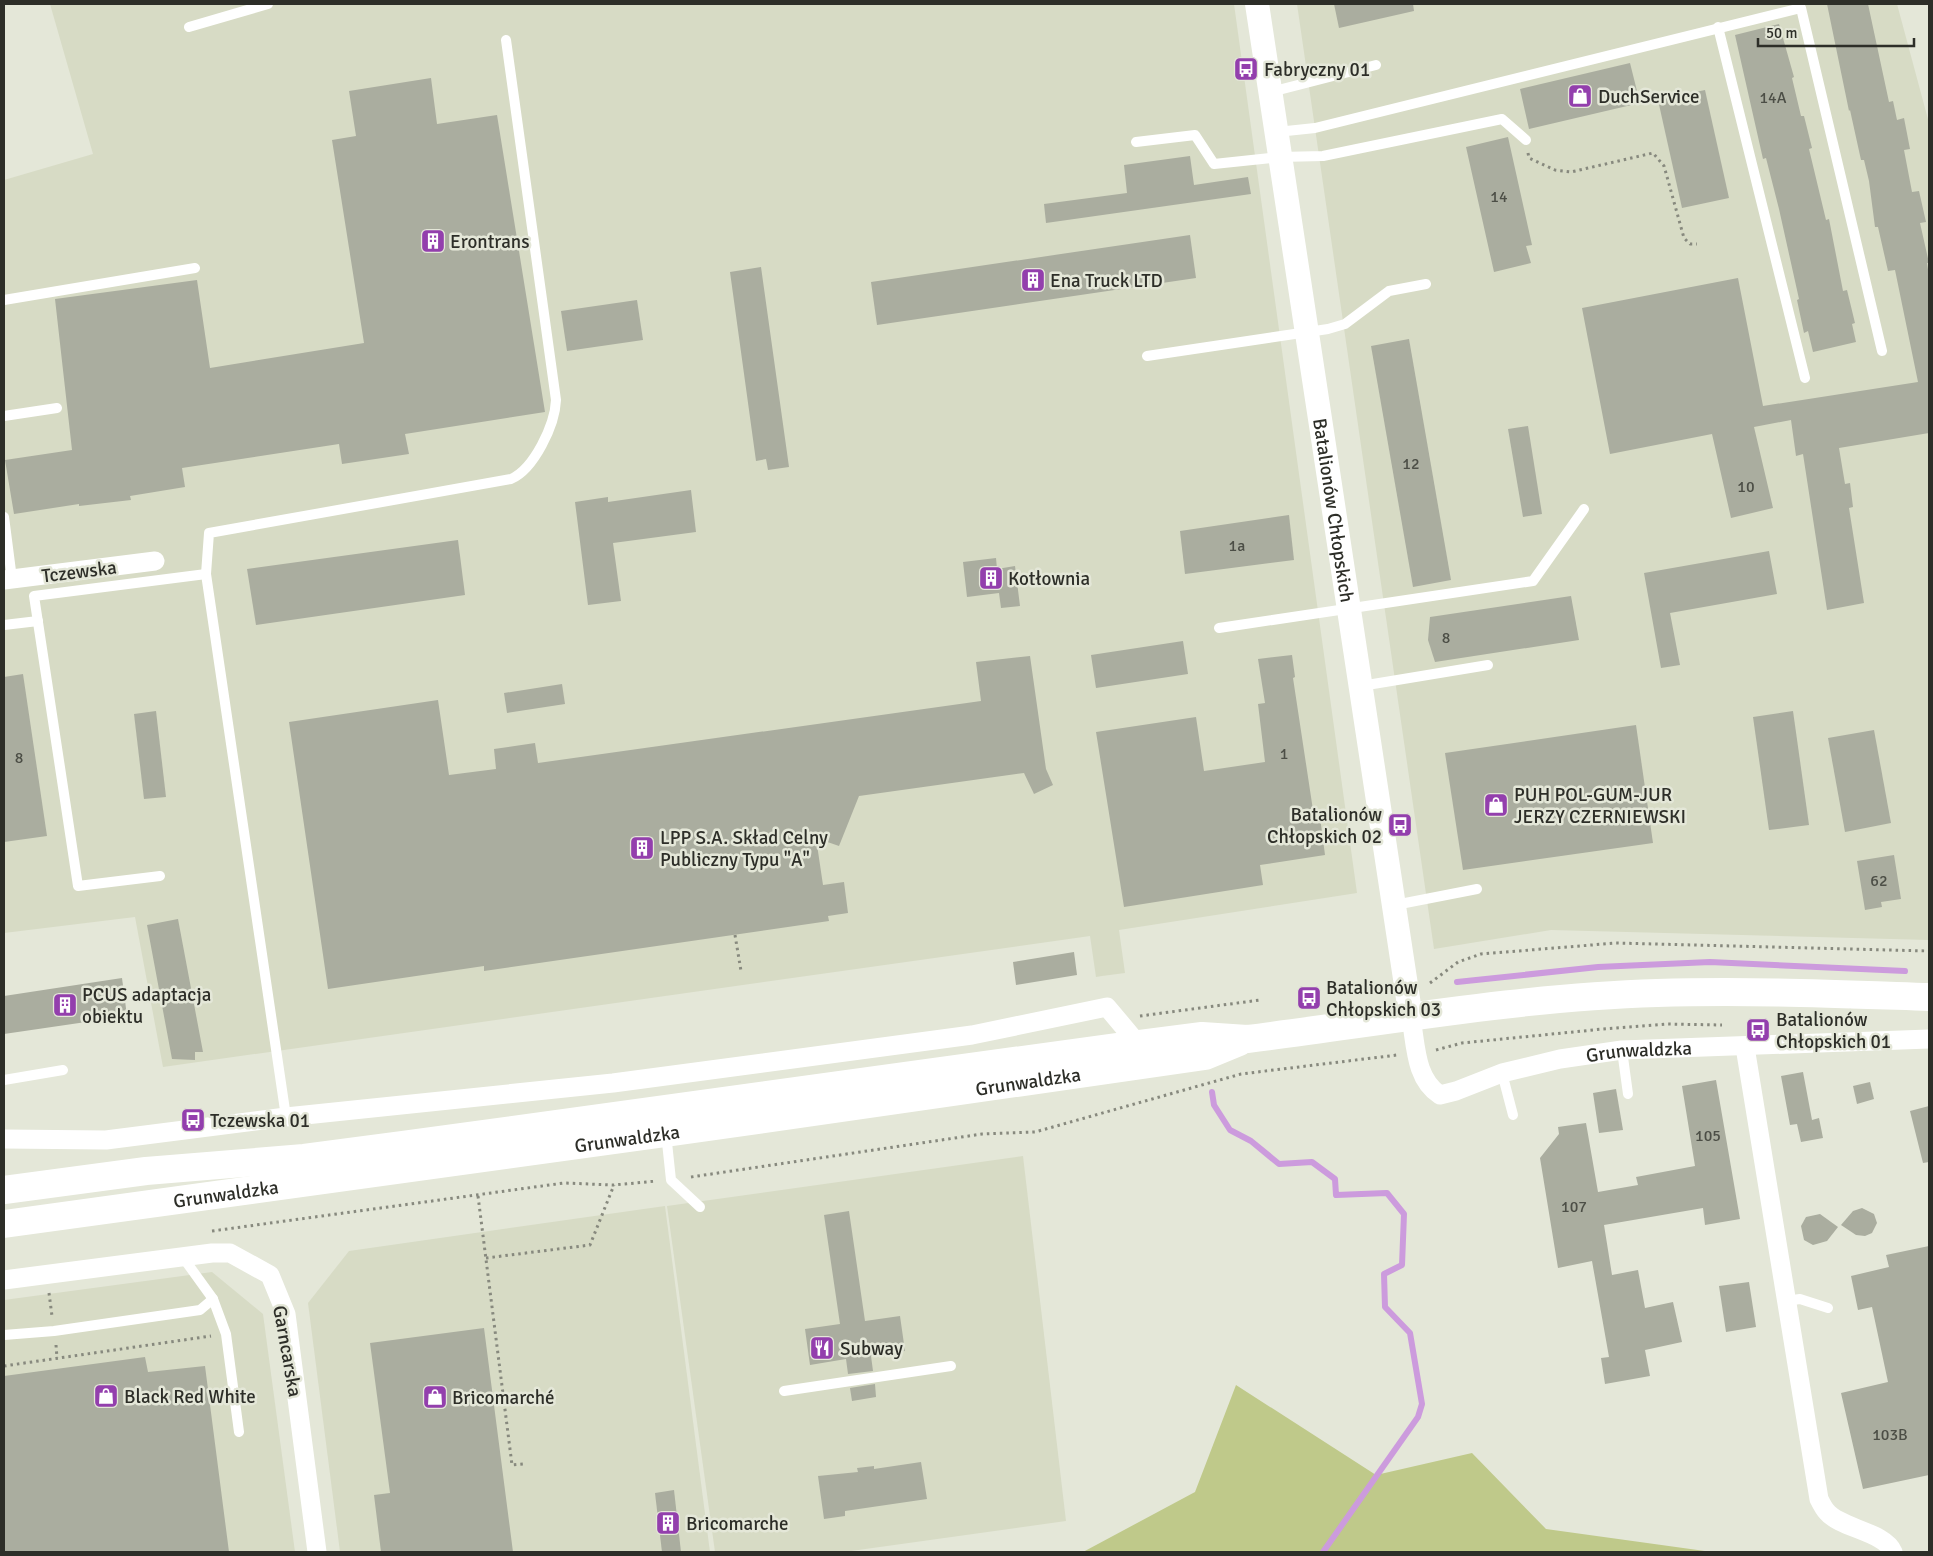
<svg xmlns="http://www.w3.org/2000/svg" width="1933" height="1556" viewBox="0 0 1933 1556" font-family="Signika,sans-serif">
<style>
.built{fill:#d7dbc5}
.green{fill:#bfc98a}
.lines{fill:none;stroke-linecap:round;stroke-linejoin:round}
.stream{stroke:#cc9bdd;stroke-width:6}
.building{fill:#aaad9f}
.path{stroke:#87897e;stroke-width:3;stroke-dasharray:2.5 4;stroke-linecap:butt}
.service{stroke:#fff;stroke-width:10}
.minor{stroke:#fff;stroke-width:19}
.tertiary{stroke:#fff;stroke-width:24}
.primary{stroke:#fff;stroke-width:28}
.labels{text-anchor:middle;stroke-width:5;stroke-linejoin:round;paint-order:stroke}
.number-label{font-size:16px;fill:#4c4e46}
.poi-label{font-size:19px;fill:#2d2e28;stroke:#e4e7d8;text-anchor:start}
.street-label{font-size:19px;fill:#2d2e28;stroke:#e4e7d8}
</style>
<rect width="100%" height="100%" fill="#e4e7d8"/>
<g class="built">
<path d="M 50,4 L 1234,4 L 1357,893 L 1119,930 L 1125,973 L 1102,976 L 1096,977 L 1090,936 L 163,1067 L 135,917 L 4,933 L 4,180 L 93,154 Z"/>
<path d="M 1297,4 L 1897,4 L 1929,123 L 1929,940 L 1551,930 L 1434,949 Z"/>
<path d="M 1023,1156 L 1066,1521 L 844,1552 L 715,1552 L 667,1206 Z"/>
<path d="M 665,1206 L 710,1552 L 340,1552 L 308,1303 L 349,1251 Z"/>
<path d="M 212,1272 L 263,1314 L 295,1552 L 4,1552 L 4,1300 Z"/>
</g>
<path class="green" d="M 1236,1385 L 1376,1475 L 1472,1453 L 1546,1529 L 1712,1552 L 1083,1552 L 1195,1492 Z"/>
<g class="lines">
<g class="stream">
<path d="M 1457,982 L 1598,967 L 1710,962 L 1905,971"/>
<path d="M 1212,1092 L 1214,1105 L 1230,1130 L 1251,1141 L 1279,1164 L 1312,1162 L 1335,1179 L 1336,1195 L 1387,1193 L 1404,1214 L 1402,1265 L 1384,1274 L 1385,1307 L 1410,1333 L 1422,1404 L 1418,1417 L 1323,1552"/>
</g>
</g>
<g class="building">
<path d="M 1334,4 L 1413,4 L 1414,11 L 1339,28 Z"/>
<path d="M 1827,4 L 1868,4 L 1889,102 L 1893,101 L 1897,120 L 1904,118 L 1910,149 L 1904,150 L 1912,192 L 1919,191 L 1926,222 L 1920,223 L 1929,263 L 1927,263 L 1929,276 L 1929,433 L 1839,448 L 1845,484 L 1850,483 L 1853,507 L 1849,508 L 1864,603 L 1827,610 L 1803,454 L 1796,456 L 1791,420 L 1754,427 L 1773,508 L 1731,518 L 1712,434 L 1610,454 L 1582,308 L 1738,278 L 1763,406 L 1918,382 L 1895,270 L 1888,271 L 1878,227 L 1875,227 L 1869,181 L 1864,160 L 1861,160 L 1850,110 L 1849,111 Z"/>
<path d="M 1779,24 L 1794,77 L 1792,78 L 1801,116 L 1804,116 L 1812,148 L 1809,149 L 1826,220 L 1829,219 L 1843,291 L 1847,290 L 1855,323 L 1852,324 L 1856,342 L 1813,352 L 1808,331 L 1804,333 L 1797,300 L 1799,299 L 1779,209 L 1766,158 L 1763,159 L 1735,35 Z"/>
<path d="M 1630,63 L 1640,103 L 1529,129 L 1520,89 Z"/>
<path d="M 431,78 L 437,124 L 497,115 L 545,412 L 405,434 L 409,454 L 342,464 L 339,444 L 182,468 L 185,487 L 130,496 L 131,500 L 79,506 L 79,504 L 14,514 L 5,460 L 72,450 L 55,299 L 197,280 L 210,368 L 364,343 L 332,140 L 356,136 L 349,91 Z"/>
<path d="M 1705,90 L 1729,198 L 1682,208 L 1658,100 Z"/>
<path d="M 1508,137 L 1532,245 L 1526,246 L 1531,263 L 1494,272 L 1466,147 Z"/>
<path d="M 1190,156 L 1194,185 L 1248,177 L 1251,194 L 1046,223 L 1044,204 L 1127,193 L 1124,165 Z"/>
<path d="M 1190,235 L 1196,278 L 877,325 L 871,282 Z"/>
<path d="M 761,267 L 789,467 L 768,470 L 766,459 L 756,461 L 730,272 Z"/>
<path d="M 637,300 L 643,340 L 567,351 L 561,311 Z"/>
<path d="M 1409,339 L 1451,580 L 1413,587 L 1371,346 Z"/>
<path d="M 1528,426 L 1542,514 L 1523,517 L 1508,429 Z"/>
<path d="M 691,490 L 696,532 L 613,543 L 621,601 L 588,605 L 575,502 L 608,497 L 608,502 Z"/>
<path d="M 1289,515 L 1294,560 L 1185,574 L 1180,531 Z"/>
<path d="M 458,540 L 465,595 L 256,625 L 247,569 Z"/>
<path d="M 1769,551 L 1777,594 L 1670,613 L 1680,665 L 1661,668 L 1644,573 Z"/>
<path d="M 996,558 L 997,569 L 1015,566 L 1020,606 L 1001,608 L 999,593 L 967,597 L 963,562 Z"/>
<path d="M 1571,596 L 1579,640 L 1435,662 L 1428,640 L 1430,617 Z"/>
<path d="M 1183,641 L 1188,674 L 1096,688 L 1091,655 Z"/>
<path d="M 1292,655 L 1295,677 L 1293,678 L 1313,810 L 1320,817 L 1325,855 L 1260,865 L 1263,885 L 1124,907 L 1096,732 L 1196,717 L 1204,771 L 1265,762 L 1258,704 L 1265,703 L 1258,659 Z"/>
<path d="M 1030,656 L 1046,769 L 1053,785 L 1034,794 L 1024,773 L 859,796 L 839,846 L 816,838 L 823,885 L 844,882 L 848,913 L 828,916 L 829,921 L 484,971 L 484,966 L 328,989 L 289,722 L 438,700 L 449,775 L 496,769 L 494,749 L 535,743 L 538,763 L 981,701 L 976,662 Z"/>
<path d="M 23,674 L 47,836 L 4,842 L 4,677 Z"/>
<path d="M 562,684 L 565,704 L 507,713 L 504,693 Z"/>
<path d="M 156,711 L 166,797 L 144,799 L 134,714 Z"/>
<path d="M 1793,711 L 1809,825 L 1769,830 L 1753,717 Z"/>
<path d="M 1636,725 L 1653,843 L 1463,870 L 1445,753 Z"/>
<path d="M 1874,730 L 1891,823 L 1845,832 L 1828,738 Z"/>
<path d="M 1894,855 L 1901,899 L 1881,902 L 1882,907 L 1865,910 L 1857,861 Z"/>
<path d="M 178,919 L 203,1052 L 195,1052 L 195,1060 L 172,1059 L 147,925 Z"/>
<path d="M 1074,952 L 1077,975 L 1016,985 L 1013,962 Z"/>
<path d="M 122,978 L 127,1016 L 4,1034 L 4,996 Z"/>
<path d="M 1803,1072 L 1812,1120 L 1819,1118 L 1823,1138 L 1801,1142 L 1797,1124 L 1790,1125 L 1781,1076 Z"/>
<path d="M 1716,1080 L 1740,1219 L 1705,1225 L 1703,1208 L 1604,1225 L 1612,1275 L 1638,1270 L 1645,1308 L 1673,1302 L 1682,1342 L 1645,1350 L 1650,1376 L 1605,1384 L 1601,1358 L 1609,1357 L 1592,1261 L 1558,1268 L 1540,1158 L 1559,1134 L 1558,1127 L 1586,1123 L 1598,1192 L 1638,1185 L 1636,1177 L 1695,1166 L 1682,1086 Z"/>
<path d="M 1870,1082 L 1874,1099 L 1857,1104 L 1853,1086 Z"/>
<path d="M 1616,1089 L 1623,1130 L 1599,1133 L 1593,1093 Z"/>
<path d="M 1929,1106 L 1929,1162 L 1923,1163 L 1910,1111 Z"/>
<path d="M 1862,1208 L 1874,1214 L 1877,1223 L 1872,1233 L 1865,1236 L 1856,1235 L 1841,1225 L 1853,1211 Z"/>
<path d="M 849,1211 L 865,1321 L 900,1316 L 905,1351 L 871,1356 L 873,1371 L 848,1374 L 846,1359 L 810,1365 L 805,1329 L 840,1324 L 824,1215 Z"/>
<path d="M 1820,1214 L 1838,1227 L 1827,1241 L 1813,1245 L 1804,1240 L 1801,1226 L 1806,1217 Z"/>
<path d="M 1929,1246 L 1929,1475 L 1863,1489 L 1841,1393 L 1888,1382 L 1872,1307 L 1858,1310 L 1851,1276 L 1889,1267 L 1886,1255 Z"/>
<path d="M 1749,1282 L 1756,1327 L 1726,1332 L 1719,1286 Z"/>
<path d="M 484,1328 L 513,1552 L 381,1552 L 374,1495 L 390,1493 L 370,1343 Z"/>
<path d="M 145,1357 L 148,1372 L 205,1366 L 229,1552 L 4,1552 L 4,1376 Z"/>
<path d="M 875,1384 L 876,1397 L 852,1401 L 850,1388 Z"/>
<path d="M 921,1462 L 927,1499 L 845,1511 L 845,1516 L 824,1519 L 818,1476 L 858,1472 L 857,1468 L 874,1466 L 874,1469 Z"/>
<path d="M 674,1490 L 681,1552 L 662,1552 L 655,1493 Z"/>
</g>
<g class="lines">
<g class="path">
<path d="M 1528,153 L 1529,158 L 1555,170 L 1571,172 L 1653,153 L 1664,166 L 1684,238 L 1690,244 L 1697,244"/>
<path d="M 735,935 L 741,971"/>
<path d="M 1430,983 L 1458,962 L 1481,954 L 1616,943 L 1929,951"/>
<path d="M 1140,1016 L 1260,1000"/>
<path d="M 1436,1050 L 1462,1043 L 1603,1029 L 1667,1024 L 1722,1025"/>
<path d="M 691,1177 L 982,1134 L 1035,1132 L 1241,1074 L 1397,1055"/>
<path d="M 478,1196 L 512,1465 L 523,1464"/>
<path d="M 212,1231 L 564,1183 L 614,1185 L 657,1181"/>
<path d="M 486,1258 L 590,1245 L 614,1185"/>
<path d="M 49,1293 L 52,1316"/>
<path d="M 56,1345 L 57,1358"/>
<path d="M 4,1366 L 211,1336"/>
</g>
<g class="service">
<path d="M 189,27 L 268,4"/>
<path d="M 1718,27 L 1805,378"/>
<path d="M 1271,92 L 1376,65"/>
<path d="M 1277,132 L 1315,128 L 1801,8 L 1882,351"/>
<path d="M 1136,142 L 1195,135 L 1214,164 L 1280,157 L 1323,156 L 1502,119 L 1526,140"/>
<path d="M 4,300 L 195,268"/>
<path d="M 1147,356 L 1328,329 L 1345,324 L 1389,291 L 1426,284"/>
<path d="M 4,416 L 57,408"/>
<path d="M 4,517 L 12,579"/>
<path d="M 4,625 L 38,621"/>
<path d="M 1219,628 L 1533,581 L 1584,509"/>
<path d="M 1361,686 L 1488,665"/>
<path d="M 160,876 L 78,886 L 34,596 L 206,574"/>
<path d="M 1395,905 L 1477,889"/>
<path d="M 1622,1050 L 1628,1094"/>
<path d="M 1502,1073 L 1513,1115"/>
<path d="M 4,1080 L 63,1070"/>
<path d="M 286,1117 L 206,574 L 209,533 L 511,479 C 534,469 555,425 556,400 L 506,40"/>
<path d="M 666,1133 L 671,1180 L 700,1207"/>
<path d="M 182,1256 L 213,1299"/>
<path d="M 1786,1301 L 1800,1299 L 1828,1308"/>
<path d="M 4,1335 L 54,1331 L 200,1310 L 213,1299 L 226,1334 L 239,1432"/>
<path d="M 784,1391 L 951,1366"/>
</g>
<g class="minor">
<path d="M 4,580 L 155,561"/>
<path id="s1" d="M 1411,1018 C 1416,1045 1415,1079 1440,1095 L 1456,1091 L 1502,1073 L 1560,1059 L 1622,1050 L 1929,1039"/>
<path d="M 1745,1047 L 1819,1499 C 1821,1503 1824,1509 1827,1512 C 1840,1528 1885,1532 1893,1552"/>
<path d="M 4,1139 L 106,1140 L 286,1117 L 613,1083 L 972,1035 L 1107,1007 L 1138,1044"/>
<path d="M 4,1280 L 212,1253 L 230,1253 L 270,1275 L 286,1314 L 317,1552"/>
</g>
<path class="tertiary" id="s2" d="M 1257,4 L 1411,1018"/>
<g class="primary">
<path d="M 4,1190 L 146,1171 L 304,1158 L 403,1145 L 1138,1044 L 1202,1036 L 1247,1039 C 1382,1022 1521,997 1657,993 C 1748,990 1839,994 1929,997"/>
<path id="s3" d="M 4,1224 L 666,1133 L 1205,1056 L 1239,1042"/>
</g>
</g>
<defs>
<symbol id="bus-square" viewBox="-11 -11 22 22"><rect x="-9" y="-9" width="18" height="18" rx="4" fill="#933fad" stroke="#e4e7d8"/><path d="M-5-6H5V4H4V6H2V4H-2V6H-4V4H-5ZM-3.5-4V0h7V-4ZM-3.5 1.2v1.5H-2V1.2ZM2 1.2v1.5H3.5V1.2Z" fill="#fff"/></symbol>
<symbol id="shop-square" viewBox="-11 -11 22 22"><rect x="-9" y="-9" width="18" height="18" rx="4" fill="#933fad" stroke="#e4e7d8"/><path d="M-5-2.5h2.3a2.7 3.5 0 0 1 5.4 0H5L5.5 6h-11ZM-1.5-2.5h3a1.5 2.3 0 0 0-3 0Z" fill="#fff"/></symbol>
<symbol id="building-square" viewBox="-11 -11 22 22"><rect x="-9" y="-9" width="18" height="18" rx="4" fill="#933fad" stroke="#e4e7d8"/><path d="M-4-6H4V6H1V3H-1V6H-4ZM-2.5-4.3h1.7v1.8h-1.7ZM.8-4.3h1.7v1.8H.8ZM-2.5-1h1.7V.8h-1.7ZM.8-1h1.7V.8H.8Z" fill="#fff"/></symbol>
<symbol id="restaurant-square" viewBox="-11 -11 22 22"><rect x="-9" y="-9" width="18" height="18" rx="4" fill="#933fad" stroke="#e4e7d8"/><path d="M-5-6h1v4h1v-4h1v4h1v-4h1v5L-1.5 .5V6h-2V.5L-5-1ZM5-6V6H3V1.5H1.5Q1.5-4 5-6Z" fill="#fff"/></symbol>
</defs>
<g fill-rule="evenodd">
<use href="#bus-square" x="1232" y="55" width="28" height="28"/>
<use href="#shop-square" x="1566" y="82" width="28" height="28"/>
<use href="#building-square" x="419" y="227" width="28" height="28"/>
<use href="#building-square" x="1019" y="266" width="28" height="28"/>
<use href="#building-square" x="977" y="564" width="28" height="28"/>
<use href="#shop-square" x="1482" y="791" width="28" height="28"/>
<use href="#bus-square" x="1386" y="811" width="28" height="28"/>
<use href="#building-square" x="628" y="834" width="28" height="28"/>
<use href="#bus-square" x="1295" y="984" width="28" height="28"/>
<use href="#building-square" x="51" y="991" width="28" height="28"/>
<use href="#bus-square" x="1744" y="1016" width="28" height="28"/>
<use href="#bus-square" x="179" y="1106" width="28" height="28"/>
<use href="#restaurant-square" x="808" y="1334" width="28" height="28"/>
<use href="#shop-square" x="92" y="1382" width="28" height="28"/>
<use href="#shop-square" x="421" y="1383" width="28" height="28"/>
<use href="#building-square" x="654" y="1509" width="28" height="28"/>
</g>
<g class="labels">
<g class="number-label">
<text x="1773" y="103">14A</text>
<text x="1499" y="202">14</text>
<text x="1411" y="469">12</text>
<text x="1746" y="492">10</text>
<text x="1237" y="551">1a</text>
<text x="1446" y="643">8</text>
<text x="1284" y="759">1</text>
<text x="19" y="763">8</text>
<text x="1879" y="886">62</text>
<text x="1708" y="1141">105</text>
<text x="1574" y="1212">107</text>
<text x="1890" y="1440">103B</text>
</g>
<g class="poi-label">
<text x="1264" y="76">Fabryczny 01</text>
<text x="1598" y="103">DuchService</text>
<text x="450" y="248">Erontrans</text>
<text x="1050" y="287">Ena Truck LTD</text>
<text x="1008" y="585">Kotłownia</text>
<text x="1514" y="801">PUH POL-GUM-JUR<tspan x="1514" dy="22">JERZY CZERNIEWSKI</tspan></text>
<text x="1382" y="821" text-anchor="end">Batalionów<tspan x="1382" dy="22">Chłopskich 02</tspan></text>
<text x="660" y="844">LPP S.A. Skład Celny<tspan x="660" dy="22">Publiczny Typu "A"</tspan></text>
<text x="1326" y="994">Batalionów<tspan x="1326" dy="22">Chłopskich 03</tspan></text>
<text x="82" y="1001">PCUS adaptacja<tspan x="82" dy="22">obiektu</tspan></text>
<text x="1776" y="1026">Batalionów<tspan x="1776" dy="22">Chłopskich 01</tspan></text>
<text x="210" y="1127">Tczewska 01</text>
<text x="840" y="1355">Subway</text>
<text x="124" y="1403">Black Red White</text>
<text x="452" y="1404">Bricomarché</text>
<text x="686" y="1530">Bricomarche</text>
</g>
<g class="street-label">
<text dy="7" stroke="none"><textPath href="#s2" startOffset="512">Batalionów Chłopskich</textPath></text>
<text transform="translate(79 571) rotate(-7)" y="7">Tczewska</text>
<text dy="7" stroke="none"><textPath href="#s1" startOffset="290">Grunwaldzka</textPath></text>
<text dy="7" stroke="none"><textPath href="#s3" startOffset="1034">Grunwaldzka</textPath></text>
<text dy="7" stroke="none"><textPath href="#s3" startOffset="629">Grunwaldzka</textPath></text>
<text dy="7" stroke="none"><textPath href="#s3" startOffset="224">Grunwaldzka</textPath></text>
<text transform="translate(288 1351) rotate(80)" y="7">Garncarska</text>
</g>
</g>
<rect width="1933" height="1556" fill="none" stroke="#2d2e28" stroke-width="10"/>
<path d="M1758 38v8h156v-8" fill="none" stroke="#2d2e28" stroke-width="2.5"/>
<text x="1766" y="38" font-size="15" fill="#2d2e28" stroke="#e4e7d8" stroke-width="4" paint-order="stroke">50 m</text>
</svg>
